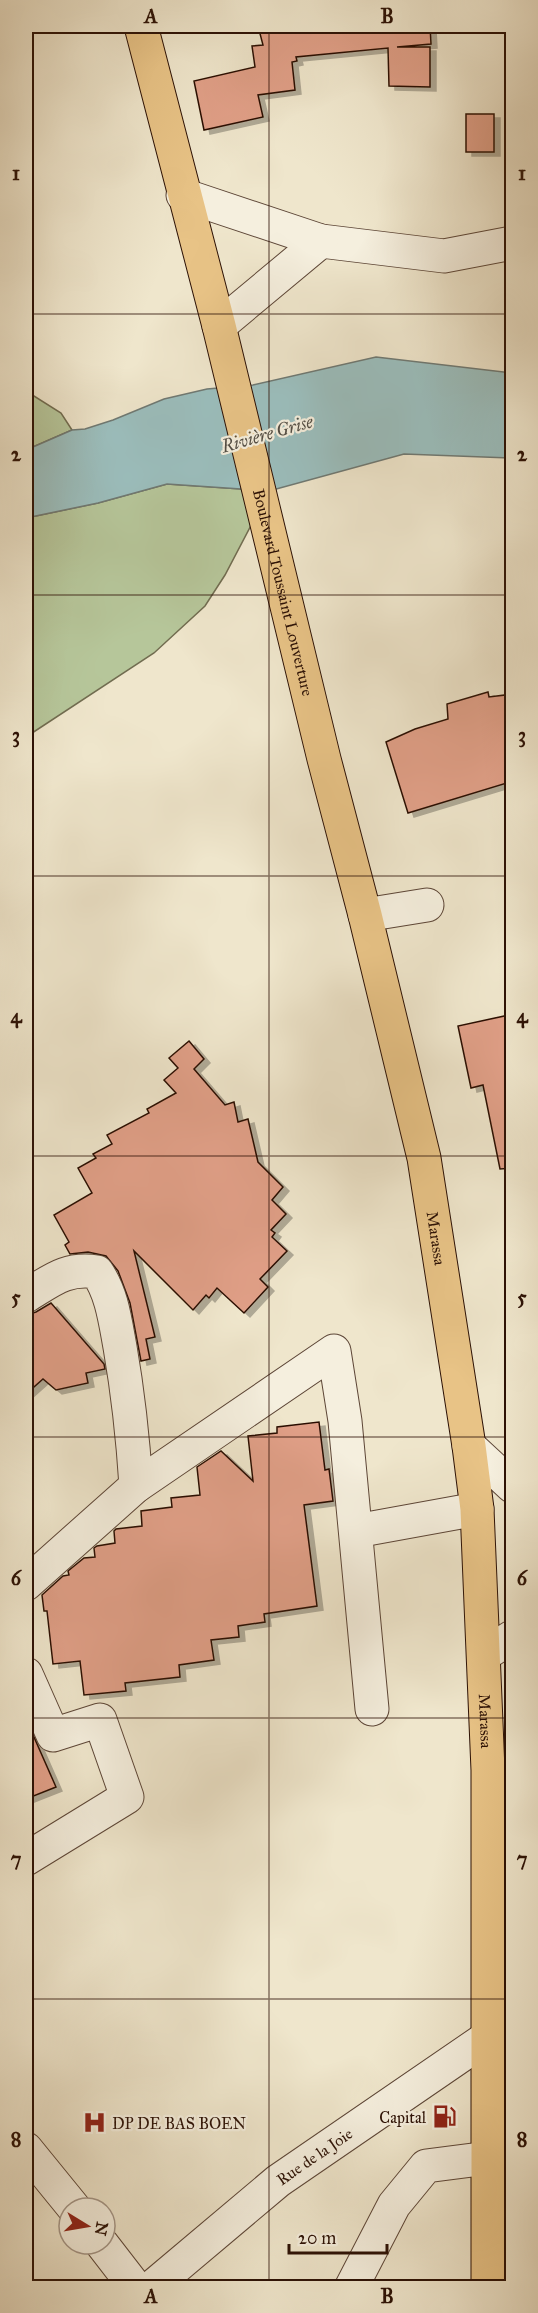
<svg xmlns="http://www.w3.org/2000/svg" width="538" height="2313" viewBox="0 0 538 2313" font-family="'IM FELL Great Primer',serif">
<style>
.green{fill:#b6c69a;stroke:#716c50;stroke-width:1.5}
.water{fill:#9bbebd;stroke:#6f7973;stroke-width:1.5}
.building{fill:#e09f87;stroke:#2c1105;stroke-width:1.5;filter:url(#shadow)}
.lines{fill:none;stroke-linecap:round;stroke-linejoin:round}
.minor-casing{stroke:#5d4637;stroke-width:35}
.major-casing{stroke:#2c1105;stroke-width:35}
.minor{stroke:#f5efde;stroke-width:33}
.major{stroke:#e8c386;stroke-width:33}
.grid{fill:none;stroke:#2c1105;stroke-width:1.5;stroke-opacity:0.55}
.labels{text-anchor:middle;stroke-width:4.5;stroke-linejoin:round;paint-order:stroke}
.street-label{font-size:16px;fill:#2c1105;stroke:#f5efde}
.poi-label{font-size:16px;fill:#2c1105;stroke:#f5efde;text-anchor:end}
.water-label{font-size:18px;font-style:italic;fill:#534e45;stroke:#f5efde}
.neatline{fill:none;stroke:#2c1105;stroke-width:2}
.grid-label{font-size:20px;text-anchor:middle;font-weight:bold;fill:#2c1105}
</style>
<defs>
<filter id="shadow"><feDropShadow dx="6" dy="4" stdDeviation="0" flood-color="#0004"/></filter>
</defs>
<rect width="100%" height="100%" fill="#efe6cc"/>
<filter id="stains"><feTurbulence type="fractalNoise" baseFrequency=".00333" numOctaves="4"/><feColorMatrix values="0 0 0 0 .2 0 0 0 0 .09 0 0 0 0 .02 0 0 0 .5 -.17"/></filter>
<radialGradient id="worn" r=".72"><stop offset=".6" stop-color="#630" stop-opacity="0"/><stop offset="1" stop-color="#630" stop-opacity=".3"/></radialGradient>
<g class="green">
<path d="M 26,394 L 34,396 L 61,413 L 72,430 L 26,450 Z"/>
<path d="M 167,484 L 269,491 L 225,575 L 205,606 L 154,653 L 26,737 L 26,518 L 98,503 Z"/>
</g>
<path class="water" d="M 376,357 L 512,373 L 512,458 L 404,454 L 269,491 L 167,484 L 98,503 L 26,518 L 26,450 L 72,430 L 85,429 L 113,420 L 164,399 L 207,389 L 253,385 Z"/>
<g class="building">
<path d="M 258,26 L 430,26 L 431,44 L 397,47 L 430,47 L 430,87 L 389,86 L 388,48 L 296,57 L 297,61 L 292,62 L 295,90 L 258,95 L 263,117 L 204,130 L 194,81 L 255,67 L 252,46 L 263,45 Z"/>
<rect x="466" y="114" width="28" height="38"/>
<path d="M 488,692 L 489,697 L 513,694 L 513,781 L 408,813 L 386,742 L 415,729 L 448,719 L 447,704 Z"/>
<path d="M 509,1015 L 513,1032 L 513,1168 L 500,1169 L 483,1085 L 471,1088 L 458,1026 Z"/>
<path d="M 189,1041 L 204,1059 L 194,1069 L 225,1105 L 234,1102 L 238,1122 L 248,1119 L 258,1162 L 283,1187 L 272,1200 L 286,1214 L 271,1230 L 275,1233 L 272,1237 L 287,1251 L 260,1279 L 268,1287 L 244,1313 L 217,1288 L 209,1298 L 206,1295 L 193,1310 L 134,1251 L 155,1337 L 146,1339 L 150,1359 L 141,1361 L 130,1303 L 118,1271 L 106,1256 L 88,1252 L 70,1254 L 65,1245 L 69,1242 L 54,1215 L 92,1193 L 78,1168 L 96,1158 L 93,1154 L 112,1144 L 107,1135 L 149,1113 L 147,1109 L 176,1093 L 164,1080 L 178,1068 L 169,1058 Z"/>
<path d="M 51,1303 L 104,1364 L 105,1369 L 86,1373 L 88,1383 L 56,1390 L 43,1379 L 26,1394 L 26,1315 L 36,1312 Z"/>
<path d="M 319,1422 L 325,1470 L 329,1469 L 333,1501 L 304,1505 L 317,1606 L 264,1614 L 265,1622 L 238,1626 L 239,1637 L 211,1640 L 214,1660 L 179,1665 L 180,1677 L 125,1683 L 126,1691 L 84,1695 L 80,1661 L 53,1664 L 47,1611 L 44,1611 L 42,1595 L 63,1576 L 69,1575 L 68,1571 L 84,1558 L 95,1557 L 94,1548 L 97,1546 L 115,1543 L 114,1531 L 116,1529 L 142,1526 L 141,1511 L 172,1507 L 171,1498 L 200,1495 L 197,1467 L 221,1451 L 253,1481 L 248,1436 L 277,1433 L 277,1427 Z"/>
<path d="M 26,1719 L 56,1787 L 26,1799 Z"/>
</g>
<g class="lines">
<defs>
<g id="minor">
<path d="M 183,195 L 321,241 L 444,256 L 512,243"/>
<path d="M 219,326 L 321,241"/>
<path d="M 365,915 L 427,905"/>
<path d="M 26,1296 C 51,1281 66,1267 97,1272 C 112,1294 115,1320 120,1347 C 128,1393 133,1439 136,1486"/>
<path d="M 469,1446 L 512,1486"/>
<path d="M 356,1531 L 477,1509"/>
<path d="M 26,1584 L 136,1486 L 334,1351 L 345,1421 L 372,1709"/>
<path d="M 485,1654 L 512,1637"/>
<path d="M 26,1674 L 53,1735 L 100,1720 L 127,1797 L 26,1859"/>
<path d="M 26,2149 L 74,2208"/>
<path d="M 102,2244 L 136,2288"/>
<path id="s1" d="M 151,2288 L 278,2181 L 488,2037 L 512,2041"/>
<path d="M 351,2288 L 394,2205 L 426,2166 L 488,2158 L 512,2164"/>
</g>
<g id="major">
<path id="s2" d="M 141,26 L 219,326 L 324,759 L 365,915 L 424,1158 L 469,1446 L 477,1509 L 488,1770 L 488,2288"/>
</g>
</defs>
<use href="#minor" class="minor-casing"/>
<use href="#major" class="major-casing"/>
<use href="#minor" class="minor"/>
<use href="#major" class="major"/>
</g>
<path class="grid" d="M 269,26 L 269,2288M 26,314 L 512,314M 26,595 L 512,595M 26,876 L 512,876M 26,1156 L 512,1156M 26,1437 L 512,1437M 26,1718 L 512,1718M 26,1999 L 512,1999"/>
<defs>
<symbol id="fuel-bare" viewBox="-9 -9 18 18"><path d="M-5.5-6h7V0h2V4h1.3V-2.5L3-4.5l.8-.8L6-3V5H2.5V1h-1V6h-7ZM-4.2-4.7v3.2H.2V-4.7Z" fill="#8f2418" stroke="#f5efde" stroke-width="2.5" paint-order="stroke"/></symbol>
<symbol id="hospital-bare" viewBox="-9 -9 18 18"><path d="M-5-5h3v3.5h4V-5h3V5h-3V1.5h-4V5h-3Z" fill="#8f2418" stroke="#f5efde" stroke-width="2.5" paint-order="stroke"/></symbol>
</defs>
<g fill-rule="evenodd">
<use href="#fuel-bare" x="428" y="2100" width="33" height="33"/>
<use href="#hospital-bare" x="78" y="2106" width="33" height="33"/>
</g>
<g class="labels">
<g class="street-label">
<text dy="6" stroke="none"><textPath href="#s2" startOffset="584">Boulevard Toussaint Louverture</textPath></text>
<text dy="6" stroke="none"><textPath href="#s2" startOffset="1248">Marassa</textPath></text>
<text dy="6" stroke="none"><textPath href="#s2" startOffset="1734">Marassa</textPath></text>
<text dy="6" stroke="none"><textPath href="#s1" startOffset="210">Rue de la Joie</textPath></text>
</g>
<g class="poi-label">
<text x="426" y="2123">Capital</text>
<text x="112" y="2129" text-anchor="start">DP DE BAS BOEN</text>
</g>
<g class="water-label">
<text transform="translate(267 434) rotate(-16)" y="6">Rivière Grise</text>
</g>
</g>
<rect width="538" height="2313" fill="none" stroke="#efe6cc" stroke-width="66"/>
<g transform="translate(87 2226) rotate(101)"><circle r="28" fill="#f5efde" stroke="#a59687" stroke-width="1.5"/>
<path d="M0-4.5L10 22L0 15L-10 22Z" fill="#8f2418"/>
<text y="-9" font-size="16" font-weight="bold" text-anchor="middle" fill="#2c1105">N</text>
</g>
<path d="M289 2244v9h98v-9" fill="none" stroke="#2c1105" stroke-width="3"/>
<text x="298" y="2244" font-size="18" fill="#2c1105" stroke="#f5efde" stroke-width="4.5" paint-order="stroke">20 m</text>
<rect x="33" y="33" width="472" height="2247" class="neatline"/>
<g class="grid-label">
<text x="151" y="23">A</text>
<text x="387" y="23">B</text>
<text x="16" y="180">1</text>
<text x="522" y="180">1</text>
<text x="16" y="461">2</text>
<text x="522" y="461">2</text>
<text x="16" y="742">3</text>
<text x="522" y="742">3</text>
<text x="16" y="1023">4</text>
<text x="522" y="1023">4</text>
<text x="16" y="1304">5</text>
<text x="522" y="1304">5</text>
<text x="16" y="1585">6</text>
<text x="522" y="1585">6</text>
<text x="16" y="1866">7</text>
<text x="522" y="1866">7</text>
<text x="16" y="2146">8</text>
<text x="522" y="2146">8</text>
<text x="151" y="2303">A</text>
<text x="387" y="2303">B</text>
</g>
<rect width="100%" height="100%" filter="url(#stains)"/>
<rect width="100%" height="100%" fill="url(#worn)"/>
</svg>
